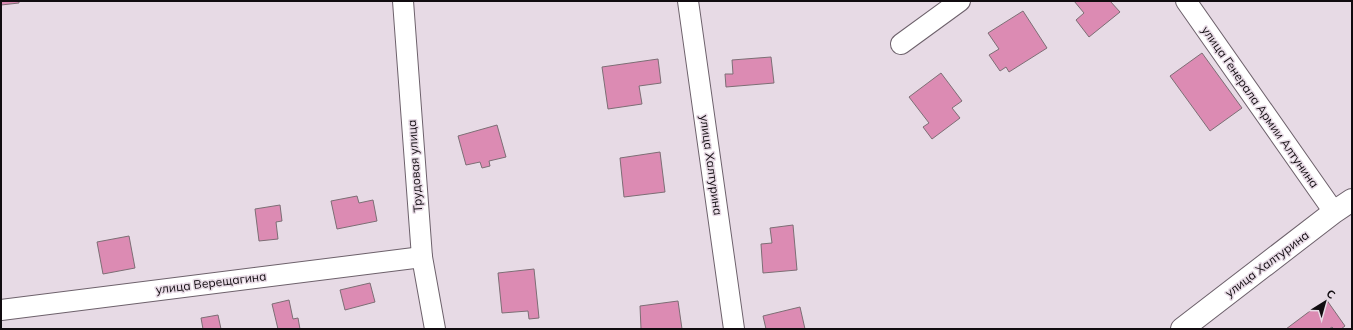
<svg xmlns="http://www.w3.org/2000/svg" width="1353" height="330" viewBox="0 0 1353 330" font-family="Mulish,sans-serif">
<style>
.building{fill:#dc8bb3;stroke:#7d6e75}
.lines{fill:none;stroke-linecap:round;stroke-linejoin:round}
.minor-casing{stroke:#6d616b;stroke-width:22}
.secondary-casing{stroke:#6d616b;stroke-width:24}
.minor{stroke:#fff;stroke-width:20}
.secondary{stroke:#fff;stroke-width:22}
.labels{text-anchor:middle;stroke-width:3;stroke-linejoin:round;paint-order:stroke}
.street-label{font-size:12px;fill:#110c10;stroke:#e7dae5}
</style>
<rect width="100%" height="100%" fill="#e7dae5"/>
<g class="building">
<path d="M 1,1 L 19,1 L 19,3 L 1,5 Z"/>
<path d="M 1074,1 L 1110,1 L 1120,12 L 1089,37 L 1076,20 L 1084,13 Z"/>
<path d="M 1023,11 L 1047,48 L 1009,72 L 1006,67 L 1000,71 L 989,55 L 999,49 L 988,33 Z"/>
<path d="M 1202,53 L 1242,108 L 1210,131 L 1170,76 Z"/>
<path d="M 771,57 L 774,83 L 726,87 L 725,74 L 733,74 L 732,60 Z"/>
<path d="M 658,59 L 661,83 L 639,86 L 642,104 L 608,109 L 602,67 Z"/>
<path d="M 941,73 L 962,101 L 952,108 L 960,118 L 932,139 L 923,127 L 929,123 L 909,97 Z"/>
<path d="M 497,125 L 506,157 L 489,161 L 490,166 L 482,168 L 480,162 L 466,165 L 458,136 Z"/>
<path d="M 660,152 L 665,192 L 624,197 L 620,158 Z"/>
<path d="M 357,196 L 359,203 L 373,200 L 377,221 L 337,229 L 331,201 Z"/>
<path d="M 280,205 L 282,221 L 276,222 L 278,239 L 259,241 L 255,209 Z"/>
<path d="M 793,225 L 797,270 L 763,273 L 761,244 L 772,243 L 770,228 Z"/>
<path d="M 129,236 L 135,268 L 103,274 L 97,242 Z"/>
<path d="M 534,269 L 539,318 L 529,319 L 528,311 L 502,313 L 498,273 Z"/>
<path d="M 370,283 L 375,302 L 345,310 L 340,290 Z"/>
<path d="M 1326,299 L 1345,326 L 1341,329 L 1334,329 L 1332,327 L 1329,329 L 1286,329 Z"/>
<path d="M 289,300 L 293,319 L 298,318 L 300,329 L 278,329 L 272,304 Z"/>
<path d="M 678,301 L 682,329 L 641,329 L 640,306 Z"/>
<path d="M 800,307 L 805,329 L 766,329 L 763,316 Z"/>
<path d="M 218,315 L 221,329 L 203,329 L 201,318 Z"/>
</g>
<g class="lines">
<defs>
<g id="minor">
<path d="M 403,1 L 422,257 L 435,329"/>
<path d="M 688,1 L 734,329"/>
<path d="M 1186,1 L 1334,212"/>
<path d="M 901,44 L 960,1"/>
<path d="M 1,310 L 422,257"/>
</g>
<path id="secondary" d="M 1182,329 L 1334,212 L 1352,200"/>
</defs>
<use href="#minor" class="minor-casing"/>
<use href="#secondary" class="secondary-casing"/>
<use href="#minor" class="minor"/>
<use href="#secondary" class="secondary"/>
</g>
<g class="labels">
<g class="street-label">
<text transform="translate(1260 107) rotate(55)" y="4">улица Генерала Армии Алтунина</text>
<text transform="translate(711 165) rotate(82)" y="4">улица Халтурина</text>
<text transform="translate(415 166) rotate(-94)" y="4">Трудовая улица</text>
<text transform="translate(1267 264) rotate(-37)" y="4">улица Халтурина</text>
<text transform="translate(211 283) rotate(-7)" y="4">улица Верещагина</text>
</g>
</g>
<rect width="1353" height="330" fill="none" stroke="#110c10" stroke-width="4"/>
<g transform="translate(1325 302) rotate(37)" stroke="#e7dae5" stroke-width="3" paint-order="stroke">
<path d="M0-3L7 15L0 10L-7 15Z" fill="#110c10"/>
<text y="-6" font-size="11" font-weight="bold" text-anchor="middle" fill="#110c10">С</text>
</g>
</svg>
